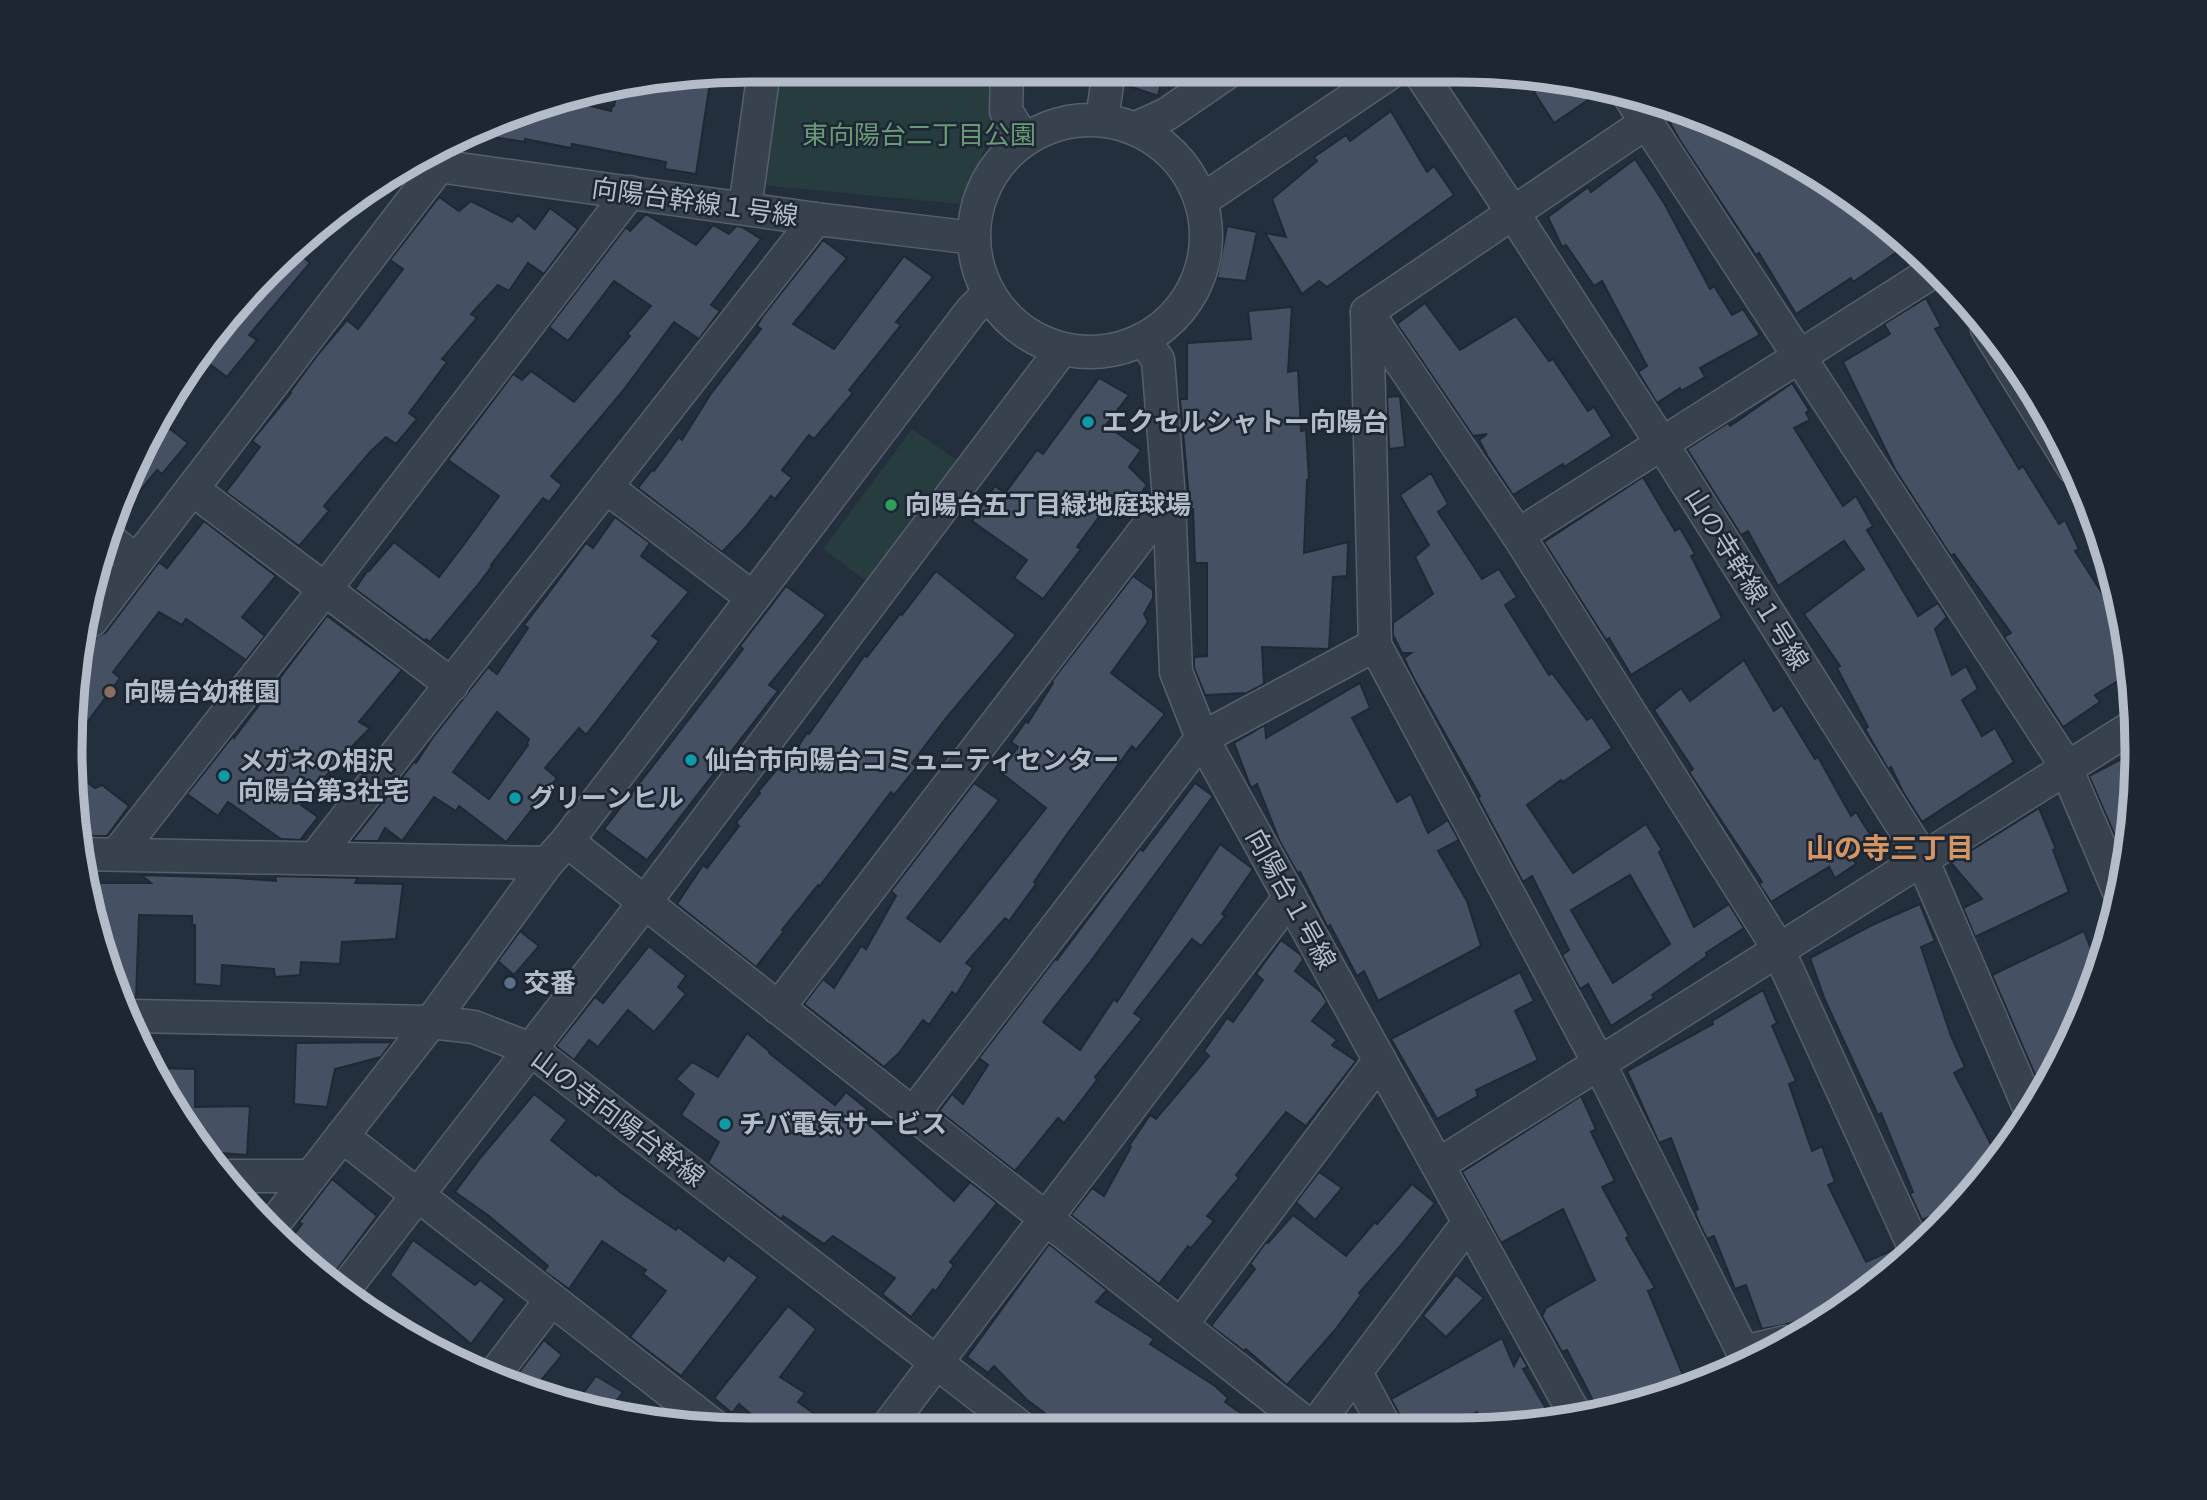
<svg xmlns="http://www.w3.org/2000/svg" width="2207" height="1500" viewBox="0 0 2207 1500" font-family="Commissioner,'Noto Sans JP',sans-serif">
<style>
.green{fill:#263c3f}
.building{fill:#455162;stroke:#1f2835;stroke-width:2;fill-rule:evenodd}
.lines{fill:none;stroke-linecap:round;stroke-linejoin:round}
.minor-casing{stroke:#565f6c;stroke-width:35}
.minor{stroke:#38414e;stroke-width:32}
.culture-dot{fill:#0f9aa8;stroke:#1d2633;stroke-width:2.5}
.leisure-dot{fill:#2e9e5b;stroke:#1d2633;stroke-width:2.5}
.education-dot{fill:#8d6e63;stroke:#1d2633;stroke-width:2.5}
.service-dot{fill:#5c6f8a;stroke:#1d2633;stroke-width:2.5}
.labels{text-anchor:middle;stroke-width:5;stroke-linejoin:round;paint-order:stroke}
.park-label{font-size:26px;fill:#6b9a76;stroke:#1d2633}
.street-label{font-size:26px;fill:#b4bcc9;stroke:#1d2633}
.poi-label{font-size:26px;font-weight:bold;fill:#b4bcc9;stroke:#1d2633;text-anchor:start}
.neighbourhood-label{font-size:28px;font-weight:bold;fill:#d59563;stroke:#1d2633}
.rim{fill:none;stroke:#b4bcc9;stroke-width:9}
</style>
<rect width="100%" height="100%" fill="#242f3e"/>
<g class="green">
<path d="M 774,70 L 985,70 L 1000,77 L 999,115 L 961,204 L 758,185 Z"/>
<path d="M 912,429 L 958,461 L 870,584 L 823,549 Z"/>
</g>
<g class="building">
<path d="M 1127,70 L 1164,70 L 1158,96 L 1126,85 Z"/>
<path d="M 711,76 L 696,174 L 665,169 L 666,162 L 572,144 L 571,148 L 525,139 L 525,142 L 474,134 L 532,106 L 566,100 L 611,111 L 612,106 L 614,106 L 617,92 Z"/>
<path d="M 1552,79 L 1576,82 L 1588,100 L 1554,123 L 1534,92 Z"/>
<path d="M 1662,108 L 1758,140 L 1889,234 L 1900,250 L 1853,282 L 1851,278 L 1796,314 L 1759,253 L 1756,255 L 1718,198 L 1679,139 Z"/>
<path d="M 1391,111 L 1427,172 L 1434,166 L 1454,195 L 1327,287 L 1319,281 L 1302,294 L 1265,233 L 1286,237 L 1272,199 L 1317,161 L 1314,157 L 1346,135 L 1350,141 Z"/>
<path d="M 1635,159 L 1664,203 L 1710,289 L 1714,286 L 1732,315 L 1743,309 L 1760,335 L 1700,368 L 1705,377 L 1681,391 L 1680,388 L 1657,403 L 1638,372 L 1647,366 L 1602,281 L 1594,286 L 1566,245 L 1562,247 L 1548,217 L 1588,187 L 1591,192 Z"/>
<path d="M 439,197 L 459,211 L 471,201 L 512,222 L 518,215 L 535,229 L 550,208 L 578,229 L 544,274 L 528,263 L 509,291 L 498,285 L 471,314 L 477,318 L 442,359 L 447,362 L 409,413 L 417,419 L 396,444 L 386,437 L 371,451 L 324,506 L 329,511 L 299,546 L 226,492 L 260,447 L 252,441 L 291,393 L 290,392 L 319,353 L 347,320 L 358,329 L 403,269 L 390,260 Z"/>
<path d="M 646,214 L 696,245 L 713,225 L 729,234 L 736,226 L 742,227 L 761,239 L 711,305 L 720,311 L 699,339 L 674,322 L 622,392 L 551,476 L 562,485 L 549,502 L 543,498 L 491,565 L 492,566 L 477,586 L 430,642 L 426,639 L 425,641 L 355,589 L 368,570 L 369,571 L 394,542 L 439,577 L 465,543 L 499,496 L 448,460 L 513,374 L 522,380 L 531,371 L 574,402 L 630,336 L 627,334 L 651,306 L 614,281 L 568,341 L 549,327 L 626,227 L 630,231 Z"/>
<path d="M 1227,226 L 1257,232 L 1246,281 L 1217,278 Z"/>
<path d="M 823,240 L 847,258 L 793,324 L 834,349 L 904,256 L 933,277 L 896,322 L 901,325 L 849,390 L 853,393 L 814,439 L 809,435 L 782,470 L 792,478 L 775,499 L 771,496 L 746,527 L 722,552 L 638,488 L 652,470 L 654,471 L 679,437 L 682,440 L 710,395 L 761,329 L 757,326 L 763,316 Z"/>
<path d="M 299,253 L 310,263 L 249,335 L 257,340 L 227,377 L 200,357 L 217,329 Z"/>
<path d="M 1926,298 L 1941,326 L 1935,329 L 2019,469 L 2023,466 L 2059,524 L 2065,520 L 2079,549 L 2075,551 L 2125,629 L 2129,674 L 2095,695 L 2100,702 L 2063,727 L 2004,637 L 2011,633 L 1954,554 L 1951,556 L 1896,471 L 1843,362 L 1890,334 L 1884,324 Z"/>
<path d="M 1425,303 L 1460,350 L 1516,316 L 1549,361 L 1553,359 L 1588,411 L 1594,407 L 1612,436 L 1564,467 L 1563,464 L 1513,495 L 1488,457 L 1479,440 L 1487,434 L 1473,436 L 1397,324 Z"/>
<path d="M 1292,307 L 1288,372 L 1298,370 L 1301,431 L 1306,430 L 1309,480 L 1307,480 L 1304,553 L 1348,542 L 1347,576 L 1333,577 L 1329,649 L 1262,647 L 1264,684 L 1247,693 L 1205,695 L 1194,668 L 1194,657 L 1207,656 L 1207,563 L 1195,563 L 1193,509 L 1190,509 L 1180,399 L 1187,399 L 1187,343 L 1251,339 L 1248,311 Z"/>
<path d="M 1099,378 L 1129,395 L 1106,425 L 1141,450 L 1129,467 L 1147,485 L 1131,506 L 1115,495 L 1077,547 L 1081,549 L 1043,599 L 1014,578 L 1027,560 L 972,521 L 995,486 L 1005,493 L 1037,450 L 1043,454 Z"/>
<path d="M 1792,383 L 1809,410 L 1806,413 L 1810,420 L 1794,428 L 1843,506 L 1856,496 L 1873,526 L 1867,530 L 1918,616 L 1938,603 L 1947,617 L 1935,629 L 1952,675 L 1966,666 L 1978,689 L 1962,700 L 1982,736 L 1995,728 L 2014,762 L 1922,822 L 1903,792 L 1891,767 L 1888,769 L 1865,729 L 1868,727 L 1837,668 L 1840,666 L 1804,614 L 1864,569 L 1844,541 L 1778,586 L 1748,531 L 1741,535 L 1687,449 L 1728,423 L 1730,426 Z"/>
<path d="M 1400,396 L 1405,447 L 1389,449 L 1387,397 Z"/>
<path d="M 161,422 L 188,443 L 162,474 L 157,470 L 127,507 L 119,501 L 122,490 Z"/>
<path d="M 1431,473 L 1448,504 L 1438,512 L 1482,579 L 1499,569 L 1517,597 L 1505,605 L 1549,675 L 1552,673 L 1587,720 L 1592,717 L 1612,748 L 1563,782 L 1561,780 L 1527,805 L 1573,873 L 1646,824 L 1662,850 L 1659,852 L 1694,927 L 1729,904 L 1744,928 L 1706,953 L 1707,956 L 1652,995 L 1654,998 L 1611,1026 L 1588,984 L 1580,989 L 1562,955 L 1569,950 L 1532,876 L 1523,882 L 1478,798 L 1480,796 L 1412,675 L 1404,658 L 1411,653 L 1402,653 L 1393,635 L 1393,623 L 1433,594 L 1415,557 L 1429,545 L 1400,495 ZM 1630,875 L 1670,944 L 1613,983 L 1571,910 Z"/>
<path d="M 1643,477 L 1675,531 L 1680,528 L 1695,554 L 1691,556 L 1722,618 L 1631,675 L 1609,638 L 1606,640 L 1544,542 Z"/>
<path d="M 615,517 L 650,543 L 641,556 L 689,592 L 652,636 L 659,641 L 586,735 L 579,728 L 545,768 L 557,778 L 506,842 L 459,806 L 456,811 L 434,797 L 402,841 L 385,828 L 378,841 L 352,841 L 414,762 L 416,763 L 431,740 L 488,667 L 497,674 L 528,628 L 524,625 L 542,602 L 586,543 L 593,548 ZM 497,712 L 529,739 L 527,744 L 528,745 L 489,799 L 453,772 Z"/>
<path d="M 204,521 L 276,576 L 242,617 L 265,636 L 246,660 L 186,619 L 182,625 L 159,612 L 113,672 L 120,678 L 74,740 L 71,705 L 83,655 L 96,638 L 106,632 L 159,562 L 167,568 Z"/>
<path d="M 936,571 L 1016,635 L 946,718 L 912,763 L 917,767 L 894,795 L 891,792 L 819,887 L 818,885 L 782,930 L 784,931 L 756,967 L 677,904 L 703,865 L 707,868 L 739,826 L 736,823 L 760,793 L 758,792 L 778,768 L 782,771 L 807,733 L 809,734 L 865,655 L 867,657 L 900,614 L 902,615 Z"/>
<path d="M 1133,576 L 1153,590 L 1153,598 L 1144,614 L 1148,622 L 1111,673 L 1165,714 L 1136,750 L 1132,746 L 1065,837 L 1034,882 L 1036,884 L 1009,921 L 1005,918 L 966,963 L 973,968 L 956,995 L 952,992 L 929,1025 L 923,1020 L 899,1053 L 884,1067 L 804,1004 L 823,979 L 834,988 L 861,946 L 866,949 L 896,896 L 891,891 L 974,783 L 999,800 L 907,918 L 940,942 L 1046,808 L 1000,772 L 1018,747 L 1011,742 L 1026,721 L 1028,723 L 1053,683 L 1052,681 Z"/>
<path d="M 786,586 L 826,615 L 769,685 L 778,691 L 647,860 L 604,829 L 743,649 L 740,646 Z"/>
<path d="M 327,616 L 402,670 L 359,722 L 370,728 L 331,768 L 332,769 L 301,805 L 318,817 L 300,840 L 281,839 L 228,802 L 218,816 L 187,794 L 233,736 L 234,738 Z"/>
<path d="M 1744,660 L 1774,711 L 1782,705 L 1815,759 L 1818,757 L 1851,816 L 1856,812 L 1873,839 L 1850,853 L 1856,864 L 1835,878 L 1829,867 L 1771,902 L 1759,884 L 1762,882 L 1689,772 L 1693,769 L 1654,710 L 1681,688 L 1690,701 Z"/>
<path d="M 1360,683 L 1370,708 L 1352,718 L 1397,802 L 1411,794 L 1428,833 L 1448,820 L 1459,840 L 1438,851 L 1467,901 L 1481,946 L 1378,1001 L 1364,971 L 1357,976 L 1330,925 L 1328,928 L 1300,872 L 1298,874 L 1280,842 L 1257,784 L 1251,788 L 1234,743 L 1265,725 L 1266,738 Z"/>
<path d="M 2137,751 L 2132,805 L 2126,861 L 2089,776 Z"/>
<path d="M 76,774 L 95,788 L 102,785 L 129,806 L 107,836 L 93,836 L 79,825 Z"/>
<path d="M 1195,783 L 1213,796 L 1090,962 L 1043,1022 L 1080,1050 L 1114,999 L 1117,1002 L 1220,844 L 1253,869 L 1222,914 L 1225,916 L 1201,946 L 1192,939 L 1134,1013 L 1142,1019 L 1095,1077 L 1097,1080 L 1064,1123 L 1058,1118 L 1015,1171 L 939,1111 L 952,1094 L 963,1104 L 988,1065 L 979,1058 L 1055,959 L 1057,960 L 1140,849 L 1143,851 Z"/>
<path d="M 2039,808 L 2056,849 L 2053,850 L 2069,892 L 1975,937 L 1963,908 L 1982,899 L 1951,863 Z"/>
<path d="M 141,875 L 237,878 L 276,881 L 275,876 L 358,878 L 355,883 L 403,884 L 396,939 L 342,942 L 340,964 L 301,962 L 300,975 L 275,977 L 274,969 L 222,965 L 221,986 L 195,984 L 195,925 L 192,925 L 192,916 L 139,915 L 136,998 L 127,999 L 83,883 L 151,883 Z"/>
<path d="M 1920,904 L 1935,941 L 1921,947 L 1951,1036 L 1965,1067 L 1954,1073 L 1998,1158 L 1962,1202 L 1922,1220 L 1910,1194 L 1913,1192 L 1881,1113 L 1878,1115 L 1825,1000 L 1810,958 L 1872,925 Z"/>
<path d="M 520,931 L 539,946 L 514,975 L 498,961 Z"/>
<path d="M 2084,931 L 2098,968 L 2085,1010 L 2042,1091 L 1992,975 Z"/>
<path d="M 1281,940 L 1301,955 L 1303,960 L 1295,971 L 1321,992 L 1327,1002 L 1312,1021 L 1337,1040 L 1332,1045 L 1356,1061 L 1306,1126 L 1286,1112 L 1236,1175 L 1239,1178 L 1207,1216 L 1214,1221 L 1191,1248 L 1188,1246 L 1159,1284 L 1071,1215 L 1092,1188 L 1104,1196 L 1131,1147 L 1129,1146 L 1150,1115 L 1156,1119 L 1209,1056 L 1204,1051 L 1227,1018 L 1233,1022 L 1263,980 L 1256,974 Z"/>
<path d="M 649,946 L 686,976 L 678,987 L 686,994 L 654,1032 L 628,1010 L 598,1047 L 589,1040 L 574,1060 L 556,1046 L 595,997 L 603,1003 Z"/>
<path d="M 1520,972 L 1534,1001 L 1515,1011 L 1538,1060 L 1476,1090 L 1478,1096 L 1437,1119 L 1391,1039 Z"/>
<path d="M 1763,990 L 1777,1023 L 1772,1026 L 1796,1081 L 1789,1084 L 1812,1151 L 1822,1146 L 1835,1182 L 1828,1185 L 1866,1262 L 1895,1249 L 1901,1261 L 1833,1316 L 1831,1311 L 1788,1324 L 1762,1329 L 1746,1285 L 1735,1289 L 1714,1236 L 1707,1239 L 1699,1223 L 1695,1211 L 1698,1209 L 1671,1138 L 1659,1143 L 1627,1071 L 1713,1024 L 1712,1021 Z"/>
<path d="M 747,1033 L 770,1052 L 769,1053 L 835,1105 L 846,1092 L 867,1109 L 861,1117 L 954,1201 L 970,1182 L 997,1203 L 950,1262 L 954,1265 L 936,1291 L 933,1289 L 911,1317 L 882,1294 L 895,1278 L 833,1236 L 824,1244 L 783,1216 L 781,1219 L 708,1163 L 719,1142 L 681,1115 L 694,1094 L 676,1079 L 692,1062 L 718,1077 Z"/>
<path d="M 392,1042 L 381,1057 L 335,1069 L 327,1107 L 294,1104 L 296,1043 Z"/>
<path d="M 153,1068 L 195,1069 L 195,1107 L 250,1106 L 247,1155 L 208,1152 L 161,1090 Z"/>
<path d="M 534,1094 L 567,1120 L 551,1140 L 596,1176 L 598,1174 L 620,1192 L 676,1230 L 678,1227 L 724,1261 L 728,1255 L 758,1277 L 681,1376 L 630,1337 L 666,1291 L 643,1274 L 646,1270 L 602,1241 L 569,1289 L 544,1271 L 548,1266 L 489,1216 L 455,1192 L 481,1157 Z"/>
<path d="M 1581,1096 L 1596,1129 L 1591,1132 L 1615,1181 L 1602,1187 L 1629,1236 L 1626,1238 L 1655,1288 L 1648,1291 L 1688,1387 L 1600,1414 L 1567,1350 L 1562,1352 L 1542,1316 L 1546,1308 L 1595,1280 L 1563,1209 L 1501,1243 L 1462,1172 Z"/>
<path d="M 1319,1172 L 1342,1188 L 1315,1220 L 1296,1202 Z"/>
<path d="M 332,1179 L 377,1216 L 332,1276 L 287,1244 L 302,1224 L 299,1222 Z"/>
<path d="M 1412,1184 L 1435,1203 L 1402,1244 L 1359,1293 L 1361,1295 L 1335,1330 L 1287,1385 L 1246,1349 L 1244,1351 L 1211,1326 L 1255,1269 L 1250,1264 L 1266,1242 L 1268,1243 L 1293,1215 L 1346,1256 L 1375,1222 L 1377,1224 Z"/>
<path d="M 413,1240 L 475,1285 L 480,1280 L 505,1299 L 471,1344 L 390,1275 Z"/>
<path d="M 1049,1244 L 1107,1290 L 1096,1302 L 1154,1339 L 1150,1344 L 1215,1386 L 1228,1398 L 1225,1402 L 1265,1430 L 1173,1430 L 1156,1417 L 1145,1430 L 1067,1430 L 1026,1399 L 994,1366 L 988,1373 L 967,1357 Z"/>
<path d="M 1456,1275 L 1484,1298 L 1446,1337 L 1423,1316 Z"/>
<path d="M 788,1306 L 816,1329 L 780,1377 L 805,1393 L 798,1402 L 837,1430 L 769,1430 L 739,1404 L 732,1413 L 714,1398 Z"/>
<path d="M 1502,1338 L 1514,1366 L 1520,1354 L 1528,1367 L 1523,1369 L 1553,1421 L 1484,1427 L 1477,1412 L 1442,1430 L 1405,1430 L 1403,1421 L 1391,1399 Z"/>
<path d="M 544,1340 L 562,1355 L 534,1389 L 512,1381 Z"/>
<path d="M 596,1376 L 623,1392 L 607,1413 L 576,1403 Z"/>
<path d="M 1359,1416 L 1366,1430 L 1335,1430 L 1336,1428 Z"/>
</g>
<g class="lines">
<defs>
<g id="minor">
<path d="M 1002,70 L 1007,76 L 1006,111 L 1024,140"/>
<path d="M 1418,70 L 1513,213 L 1662,444 L 1919,852 L 2031,1112"/>
<path d="M 1630,97 L 2063,761 L 2120,894"/>
<path d="M 1102,120 L 1109,70"/>
<circle cx="1090" cy="236" r="116"/>
<path d="M 1647,122 L 1367,312 L 1375,645 L 1599,1063 L 1748,1362"/>
<path d="M 1136,128 L 1167,114 L 1231,70"/>
<path d="M 417,163 L 816,219 L 974,238"/>
<path d="M 1201,201 L 1394,70"/>
<path d="M 745,208 L 764,70"/>
<path d="M 1367,312 L 1518,535 L 1775,943 L 1915,1249"/>
<path d="M 1987,329 L 2073,467"/>
<path d="M 1143,339 L 1158,360 L 1169,499 L 1176,672 L 1202,738 L 1577,1418"/>
<path d="M 606,487 L 753,598"/>
<path d="M 192,489 L 452,685"/>
<path d="M 1518,535 L 1937,269"/>
<path d="M 110,540 L 136,561"/>
<path d="M 91,621 L 439,166"/>
<path d="M 567,841 L 1313,1429"/>
<path d="M 81,854 L 547,863"/>
<path d="M 117,854 L 325,589 L 630,192"/>
<path d="M 315,858 L 816,219"/>
<path d="M 778,1008 L 1169,499"/>
<path d="M 133,1016 L 431,1022 L 474,1027 L 530,1049 L 1024,1430"/>
<path d="M 913,1114 L 1202,738 L 1375,645"/>
<path d="M 342,1136 L 714,1426"/>
<path d="M 1438,1165 L 2135,725"/>
<path d="M 228,1176 L 311,1176"/>
<path d="M 269,1230 L 431,1022 L 547,863 L 567,841 L 753,598 L 971,311 L 989,293"/>
<path d="M 347,1286 L 645,902 L 1062,349"/>
<path d="M 1181,1325 L 1380,1060"/>
<path d="M 1743,1352 L 1785,1342"/>
<path d="M 1356,1373 L 1387,1430"/>
<path d="M 494,1375 L 551,1300"/>
<path d="M 885,1430 L 1290,897"/>
<path d="M 1312,1430 L 1469,1222"/>
</g>
</defs>
<use href="#minor" class="minor-casing"/>
<use href="#minor" class="minor"/>
</g>
<g class="culture-dot">
<circle cx="1088" cy="422" r="7"/>
<circle cx="691" cy="760" r="7"/>
<circle cx="224" cy="776" r="7"/>
<circle cx="515" cy="798" r="7"/>
<circle cx="725" cy="1124" r="7"/>
</g>
<circle class="leisure-dot" cx="891" cy="505" r="7"/>
<circle class="education-dot" cx="110" cy="692" r="7"/>
<circle class="service-dot" cx="510" cy="983" r="7"/>
<g class="labels">
<g class="park-label">
<text x="919" y="144">東向陽台二丁目公園</text>
</g>
<g class="street-label">
<text transform="translate(695 202) rotate(8)" y="9">向陽台幹線１号線</text>
<text transform="translate(1747 579) rotate(58)" y="9">山の寺幹線１号線</text>
<text transform="translate(1291 899) rotate(61)" y="9">向陽台１号線</text>
<text transform="translate(618 1118) rotate(37)" y="9">山の寺向陽台幹線</text>
</g>
<g class="poi-label">
<text x="1102" y="431">エクセルシャトー向陽台</text>
<text x="905" y="514">向陽台五丁目緑地庭球場</text>
<text x="124" y="701">向陽台幼稚園</text>
<text x="705" y="769">仙台市向陽台コミュニティセンター</text>
<text x="238" y="770">メガネの相沢<tspan x="238" dy="30">向陽台第3社宅</tspan></text>
<text x="529" y="807">グリーンヒル</text>
<text x="524" y="992">交番</text>
<text x="739" y="1133">チバ電気サービス</text>
</g>
<g class="neighbourhood-label">
<text x="1890" y="858">山の寺三丁目</text>
</g>
</g>
<path d="M0 0H2207V1500H0ZM750 82H1457A668 668 0 0 1 2125 750V750A668 668 0 0 1 1457 1418H750A668 668 0 0 1 82 750V750A668 668 0 0 1 750 82Z" fill="#1d2633" fill-rule="evenodd"/>
<path class="rim" d="M750 82H1457A668 668 0 0 1 2125 750V750A668 668 0 0 1 1457 1418H750A668 668 0 0 1 82 750V750A668 668 0 0 1 750 82Z"/>
</svg>
